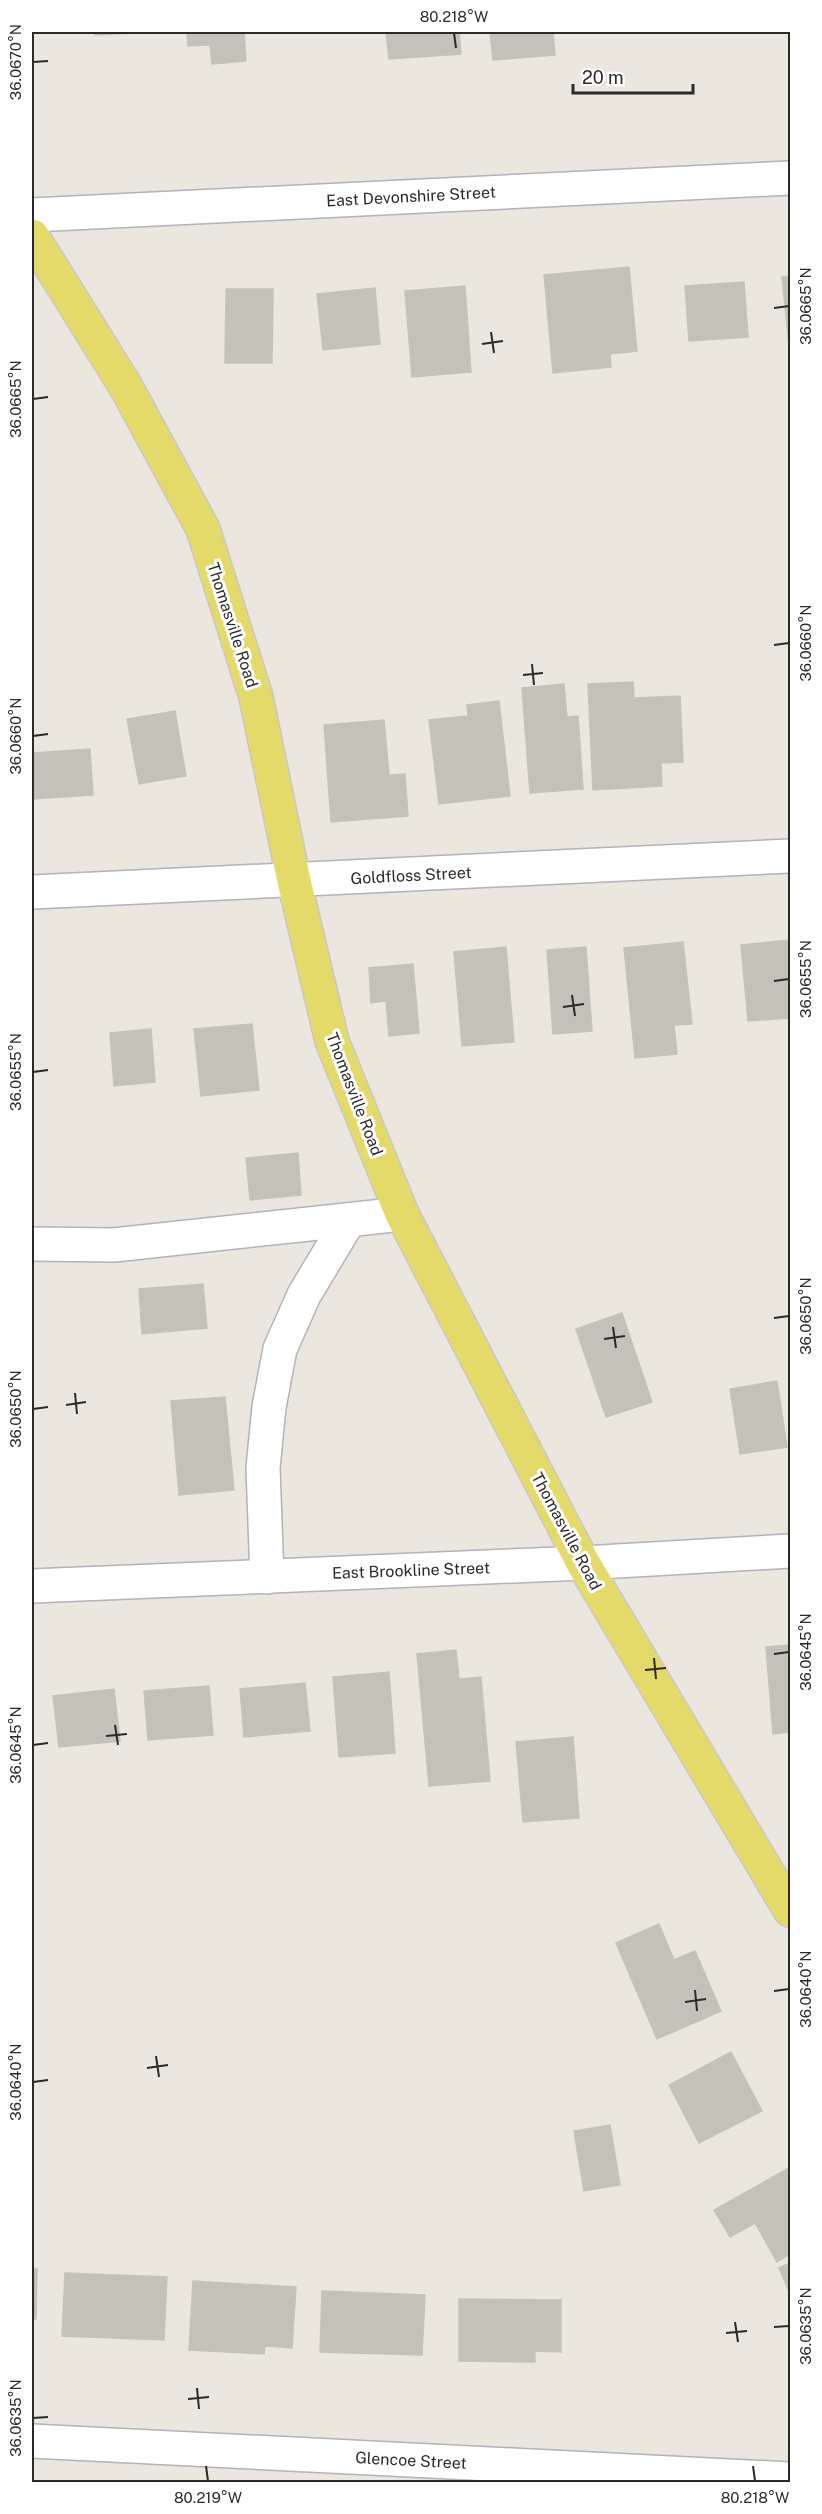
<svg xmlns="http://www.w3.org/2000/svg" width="822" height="2514" viewBox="0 0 822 2514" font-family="'Public Sans',sans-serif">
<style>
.building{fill:#c4c1b9;stroke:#c6c3b8;stroke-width:1.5}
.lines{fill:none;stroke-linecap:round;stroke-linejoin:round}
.minor-casing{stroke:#b1b2bd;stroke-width:36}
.major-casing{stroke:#c8c8c8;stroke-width:36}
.minor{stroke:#fff;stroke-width:33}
.major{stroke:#e4da6a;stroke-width:33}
.ticks{fill:none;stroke:#2a2a2a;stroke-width:2}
.labels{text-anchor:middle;stroke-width:6;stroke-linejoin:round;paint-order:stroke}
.street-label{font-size:16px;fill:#2a2a2a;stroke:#fff}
.neatline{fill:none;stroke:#2a2a2a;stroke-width:2}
.ticks-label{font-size:15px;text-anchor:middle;fill:#2a2a2a}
</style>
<rect width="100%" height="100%" fill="#ebe7de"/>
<g class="building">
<path d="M 95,32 L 152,32 L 95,35 Z"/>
<path d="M 187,32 L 244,32 L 246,61 L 212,64 L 210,45 L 188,46 Z"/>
<path d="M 386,32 L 459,32 L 461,54 L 389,59 Z"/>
<path d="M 490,32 L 553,32 L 555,55 L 493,60 Z"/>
<path d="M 629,267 L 637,351 L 610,354 L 611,367 L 553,373 L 544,275 Z"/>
<path d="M 790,276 L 790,345 L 789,345 L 782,277 Z"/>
<path d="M 744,282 L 748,337 L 689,341 L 685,286 Z"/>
<path d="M 465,286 L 471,372 L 412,377 L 405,291 Z"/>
<path d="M 375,288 L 380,344 L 323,350 L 317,294 Z"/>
<path d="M 226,289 L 273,289 L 272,363 L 225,363 Z"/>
<path d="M 633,682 L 634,698 L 680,696 L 683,762 L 661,763 L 662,786 L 593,790 L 588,684 Z"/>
<path d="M 564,684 L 567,717 L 578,716 L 583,789 L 530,793 L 522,688 Z"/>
<path d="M 499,701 L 510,796 L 439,804 L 429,720 L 468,716 L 467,705 Z"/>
<path d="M 175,711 L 186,776 L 139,784 L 127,719 Z"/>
<path d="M 384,720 L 389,775 L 405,774 L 408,816 L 331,822 L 324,725 Z"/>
<path d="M 90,749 L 93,795 L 34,799 L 32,753 Z"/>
<path d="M 790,940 L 790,1018 L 748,1021 L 741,945 Z"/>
<path d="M 683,942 L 692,1024 L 674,1025 L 677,1054 L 635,1058 L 624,948 Z"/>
<path d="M 506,947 L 514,1042 L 462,1046 L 454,952 Z"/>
<path d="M 586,947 L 592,1031 L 553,1034 L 547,950 Z"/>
<path d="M 413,964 L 419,1033 L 389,1036 L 386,1001 L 371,1003 L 369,968 Z"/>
<path d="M 252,1024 L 259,1090 L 201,1096 L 194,1029 Z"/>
<path d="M 151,1029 L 155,1082 L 114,1086 L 110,1033 Z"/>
<path d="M 298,1153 L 301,1195 L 250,1200 L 246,1158 Z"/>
<path d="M 203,1284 L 207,1328 L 142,1334 L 139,1289 Z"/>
<path d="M 622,1313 L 652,1402 L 606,1417 L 576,1329 Z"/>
<path d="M 777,1381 L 787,1447 L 740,1454 L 730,1389 Z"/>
<path d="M 225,1397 L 234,1490 L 179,1495 L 171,1401 Z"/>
<path d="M 790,1645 L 790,1732 L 773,1734 L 766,1647 Z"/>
<path d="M 456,1650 L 459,1679 L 481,1677 L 490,1781 L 429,1786 L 417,1654 Z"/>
<path d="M 389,1672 L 395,1753 L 339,1757 L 333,1677 Z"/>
<path d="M 305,1683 L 310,1731 L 244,1737 L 240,1689 Z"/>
<path d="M 209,1686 L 213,1735 L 148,1740 L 144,1691 Z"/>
<path d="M 114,1689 L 120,1741 L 59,1747 L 53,1696 Z"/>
<path d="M 573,1737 L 579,1818 L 523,1822 L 516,1742 Z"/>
<path d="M 659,1924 L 674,1960 L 695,1951 L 721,2011 L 657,2039 L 616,1943 Z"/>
<path d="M 731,2052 L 762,2111 L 699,2143 L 669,2085 Z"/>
<path d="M 610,2125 L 620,2185 L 584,2191 L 574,2131 Z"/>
<path d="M 789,2168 L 790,2254 L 777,2262 L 755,2223 L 730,2237 L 714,2210 Z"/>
<path d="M 790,2263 L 790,2294 L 779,2268 Z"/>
<path d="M 32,2269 L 37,2269 L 36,2319 L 32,2319 Z"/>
<path d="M 65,2273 L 167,2277 L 164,2340 L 62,2336 Z"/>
<path d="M 193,2281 L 296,2287 L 292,2348 L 265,2346 L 264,2354 L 189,2350 Z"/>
<path d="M 322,2291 L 425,2295 L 422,2355 L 320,2352 Z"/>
<path d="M 459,2299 L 561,2300 L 561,2352 L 535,2351 L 535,2362 L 459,2361 Z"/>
</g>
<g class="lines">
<defs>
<g id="minor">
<path d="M 32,215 L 790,178"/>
<path d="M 32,892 L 790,856"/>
<path d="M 32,1244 L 114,1245 L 402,1214"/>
<path d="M 267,1577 L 263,1468 L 269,1407 L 280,1349 L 304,1295 L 349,1220"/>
<path d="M 32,1586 L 583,1563 L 790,1551"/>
<path d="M 32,2441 L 790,2479"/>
</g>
<path id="major" d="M 32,236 L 126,387 L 203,529 L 256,697 L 294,881 L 332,1041 L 402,1214 L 583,1563 L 790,1910"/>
</defs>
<use href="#minor" class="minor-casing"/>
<use href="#major" class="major-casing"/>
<use href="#minor" class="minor"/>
<use href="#major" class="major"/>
</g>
<path class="ticks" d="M 454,33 L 456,48M 33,62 L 48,61M 774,308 L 789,306M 491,332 L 494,353M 482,344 L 503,341M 33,399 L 48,397M 774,645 L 789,643M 532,664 L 534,685M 523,675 L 543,673M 33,736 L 48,734M 774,981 L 789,979M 572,995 L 575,1016M 563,1007 L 584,1004M 33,1072 L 48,1070M 774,1318 L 789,1316M 613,1327 L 616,1348M 604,1339 L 625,1336M 75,1393 L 77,1414M 66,1405 L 86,1402M 33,1409 L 48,1407M 774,1654 L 789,1652M 654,1658 L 656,1679M 645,1670 L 666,1668M 115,1725 L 118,1745M 106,1736 L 127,1734M 33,1745 L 48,1743M 695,1990 L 697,2011M 774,1991 L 789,1989M 685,2002 L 706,1999M 156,2056 L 159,2077M 147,2068 L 168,2065M 33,2082 L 48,2080M 735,2322 L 738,2342M 774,2327 L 789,2326M 726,2333 L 747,2331M 197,2388 L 199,2409M 188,2399 L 209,2397M 33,2418 L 48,2417M 206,2466 L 208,2481M 753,2466 L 755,2481"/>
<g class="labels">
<g class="street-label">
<text transform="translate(411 196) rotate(-3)" y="6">East Devonshire Street</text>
<text transform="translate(233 625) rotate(72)" y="6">Thomasville Road</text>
<text transform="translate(411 875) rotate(-3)" y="6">Goldfloss Street</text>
<text transform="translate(355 1094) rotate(69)" y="6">Thomasville Road</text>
<text transform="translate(567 1531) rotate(62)" y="6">Thomasville Road</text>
<text transform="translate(411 1570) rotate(-2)" y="6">East Brookline Street</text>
<text transform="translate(411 2460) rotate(3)" y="6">Glencoe Street</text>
</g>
</g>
<rect width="822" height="2514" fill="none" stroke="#ffffff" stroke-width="66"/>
<path d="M573 84v9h120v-9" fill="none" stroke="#2a2a2a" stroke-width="3"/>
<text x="582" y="84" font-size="18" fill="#2a2a2a" stroke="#ffffff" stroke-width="4.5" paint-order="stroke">20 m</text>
<rect x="33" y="33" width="756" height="2448" class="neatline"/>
<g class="ticks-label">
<text x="454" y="22">80.218°W</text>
<text transform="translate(16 62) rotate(-90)" y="5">36.0670°N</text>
<text transform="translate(806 306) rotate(-90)" y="5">36.0665°N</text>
<text transform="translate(16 399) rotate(-90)" y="5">36.0665°N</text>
<text transform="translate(806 643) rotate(-90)" y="5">36.0660°N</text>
<text transform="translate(16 736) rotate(-90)" y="5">36.0660°N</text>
<text transform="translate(806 979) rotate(-90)" y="5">36.0655°N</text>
<text transform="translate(16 1072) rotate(-90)" y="5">36.0655°N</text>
<text transform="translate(806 1316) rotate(-90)" y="5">36.0650°N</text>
<text transform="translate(16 1409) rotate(-90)" y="5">36.0650°N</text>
<text transform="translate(806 1652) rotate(-90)" y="5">36.0645°N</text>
<text transform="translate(16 1745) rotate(-90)" y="5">36.0645°N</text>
<text transform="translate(806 1989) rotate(-90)" y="5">36.0640°N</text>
<text transform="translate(16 2082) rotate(-90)" y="5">36.0640°N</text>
<text transform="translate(806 2326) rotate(-90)" y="5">36.0635°N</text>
<text transform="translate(16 2418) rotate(-90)" y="5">36.0635°N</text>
<text x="208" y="2503">80.219°W</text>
<text x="755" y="2503">80.218°W</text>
</g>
</svg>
